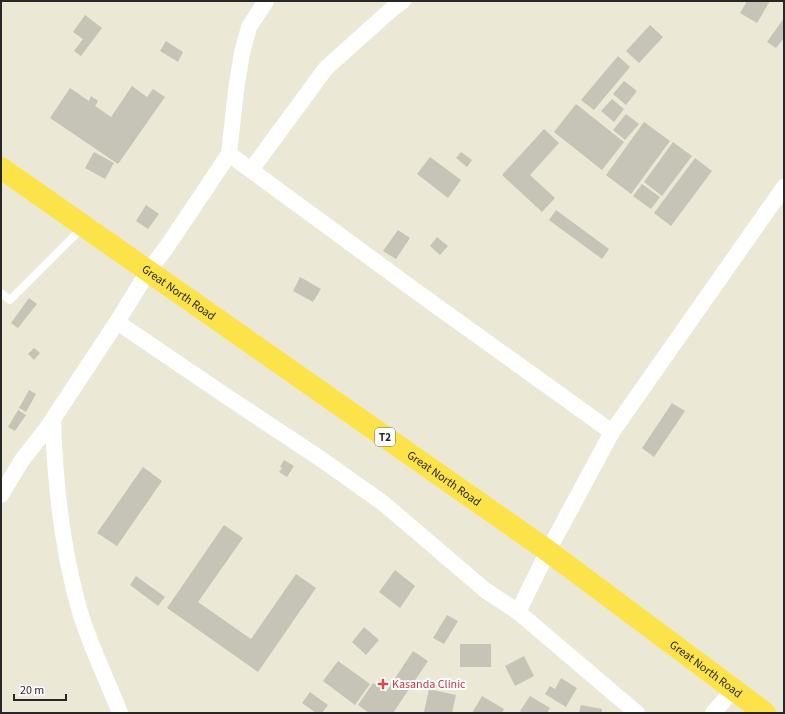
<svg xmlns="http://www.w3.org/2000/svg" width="785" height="714" viewBox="0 0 785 714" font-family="'Source Sans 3',sans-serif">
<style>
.building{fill:#c6c4b6}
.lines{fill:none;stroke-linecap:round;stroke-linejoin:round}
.service{stroke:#fff;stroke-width:8}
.minor{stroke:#fff;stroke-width:16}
.trunk{stroke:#fde34a;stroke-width:22}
.health-dot{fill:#e0444e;stroke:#fff;stroke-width:1.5}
.labels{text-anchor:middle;stroke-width:4;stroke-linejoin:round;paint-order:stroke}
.shield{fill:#fff;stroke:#686868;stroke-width:1}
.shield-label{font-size:11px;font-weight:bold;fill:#272727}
.street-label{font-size:12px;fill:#272727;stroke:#fff}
.health-label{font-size:12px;fill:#be3a42;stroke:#fff;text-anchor:start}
</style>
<rect width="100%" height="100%" fill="#ece8d6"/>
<g class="building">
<path d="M 747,1 L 770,1 L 757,23 L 740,13 Z"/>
<path d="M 85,15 L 102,28 L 81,56 L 74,51 L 83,39 L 73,32 Z"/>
<path d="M 784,18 L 784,38 L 776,48 L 767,42 Z"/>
<path d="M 650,25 L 663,37 L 639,63 L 626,51 Z"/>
<path d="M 166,41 L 183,52 L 178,62 L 160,51 Z"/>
<path d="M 618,56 L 630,67 L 594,110 L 581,100 Z"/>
<path d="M 624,81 L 637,91 L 626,105 L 613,94 Z"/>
<path d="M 132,86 L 147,97 L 153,89 L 165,97 L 118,164 L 50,118 L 70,88 L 89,101 L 91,96 L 98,101 L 95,106 L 111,117 Z"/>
<path d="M 612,99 L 624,109 L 614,122 L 601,111 Z"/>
<path d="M 576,104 L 624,142 L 602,170 L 554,132 Z"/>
<path d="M 626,114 L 639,124 L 625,140 L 613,130 Z"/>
<path d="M 644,122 L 670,141 L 631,194 L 606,175 Z"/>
<path d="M 544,129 L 559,143 L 530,175 L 555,198 L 542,212 L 502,175 Z"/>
<path d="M 673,142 L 692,156 L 662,196 L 644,182 Z"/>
<path d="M 94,152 L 114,163 L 105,179 L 85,168 Z"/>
<path d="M 461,152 L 472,160 L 467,167 L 456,158 Z"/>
<path d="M 430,157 L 461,180 L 448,198 L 417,174 Z"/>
<path d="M 695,158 L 712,171 L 671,226 L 654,213 Z"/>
<path d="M 642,184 L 660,197 L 651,209 L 633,196 Z"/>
<path d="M 146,205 L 159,214 L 148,229 L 136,221 Z"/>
<path d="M 556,210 L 609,249 L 602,259 L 549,220 Z"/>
<path d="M 398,230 L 410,238 L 396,259 L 383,251 Z"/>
<path d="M 437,237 L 448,246 L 440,255 L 430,246 Z"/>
<path d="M 300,277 L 321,289 L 313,302 L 293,291 Z"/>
<path d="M 29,298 L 37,304 L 18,328 L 11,323 Z"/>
<path d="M 34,348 L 40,353 L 34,360 L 28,354 Z"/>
<path d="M 29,390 L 36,394 L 26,412 L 19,408 Z"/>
<path d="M 672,403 L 685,411 L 654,457 L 642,448 Z"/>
<path d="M 18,410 L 26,415 L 15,431 L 8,427 Z"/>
<path d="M 284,460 L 294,466 L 287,477 L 279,472 L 282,468 L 280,467 Z"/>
<path d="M 143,467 L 162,481 L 117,546 L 97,533 Z"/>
<path d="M 224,525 L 243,538 L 198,602 L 251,639 L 296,574 L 316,588 L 258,672 L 167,608 Z"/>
<path d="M 395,570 L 415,586 L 400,608 L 379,592 Z"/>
<path d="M 136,576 L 165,597 L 158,606 L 130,585 Z"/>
<path d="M 447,615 L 458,621 L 444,644 L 433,638 Z"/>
<path d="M 364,627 L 379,640 L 366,655 L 352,642 Z"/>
<rect x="460" y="644" width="31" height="23"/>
<path d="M 413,651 L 428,661 L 393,713 L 369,713 L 358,705 L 373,683 L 386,692 Z"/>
<path d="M 524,656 L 534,676 L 515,686 L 505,666 Z"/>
<path d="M 338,661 L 370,684 L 355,705 L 323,681 Z"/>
<path d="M 561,678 L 577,688 L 566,707 L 545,694 L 550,686 L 555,689 Z"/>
<path d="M 429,689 L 456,695 L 452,713 L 424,712 Z"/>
<path d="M 310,692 L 328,705 L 322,713 L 316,713 L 302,703 Z"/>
<path d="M 482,696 L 504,709 L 502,713 L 472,713 Z"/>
<path d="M 530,696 L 550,708 L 547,713 L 523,713 L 520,711 Z"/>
<path d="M 581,705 L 602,709 L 602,713 L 579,713 Z"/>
</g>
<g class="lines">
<path class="service" d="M 1,293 L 10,300 L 84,226"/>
<g class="minor">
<path d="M 229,154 L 417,292 L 612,432"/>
<path d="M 251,170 L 326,68 L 392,9 L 403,1"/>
<path d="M 117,322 L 229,398 L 318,457 L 383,503 L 485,590 L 518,612 L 637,713"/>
<path d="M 53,420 C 55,484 62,550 80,612 C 90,646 107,679 120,713"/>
<path d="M 1,495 L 22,460 L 47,428 L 117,322 L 149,270 L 166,248 L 229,154 L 236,90 L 242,53 L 249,27 L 266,1"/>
<path d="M 518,612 L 548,551 L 612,432 L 784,187"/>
<path d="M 713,713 L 733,690"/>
</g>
<path class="trunk" id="s1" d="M 1,168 L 548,551 L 765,713"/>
</g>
<path class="health-dot" d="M381 678h4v4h4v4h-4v4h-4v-4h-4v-4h4z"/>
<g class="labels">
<rect class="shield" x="375" y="428" width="20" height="18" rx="3"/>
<g class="shield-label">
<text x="385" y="441">T2</text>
</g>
<g class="street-label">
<text dy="4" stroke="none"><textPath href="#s1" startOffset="217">Great North Road</textPath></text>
<text dy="4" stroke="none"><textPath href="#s1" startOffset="541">Great North Road</textPath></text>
<text dy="4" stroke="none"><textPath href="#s1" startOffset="865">Great North Road</textPath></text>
</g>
<g class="health-label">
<text x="392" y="688">Kasanda Clinic</text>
</g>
</g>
<rect width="785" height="714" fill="none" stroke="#272727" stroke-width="4"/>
<path d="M14 694v6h52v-6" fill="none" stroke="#272727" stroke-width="2"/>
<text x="20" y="694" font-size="12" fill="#272727" stroke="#ffffff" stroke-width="3" paint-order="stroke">20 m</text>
</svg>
